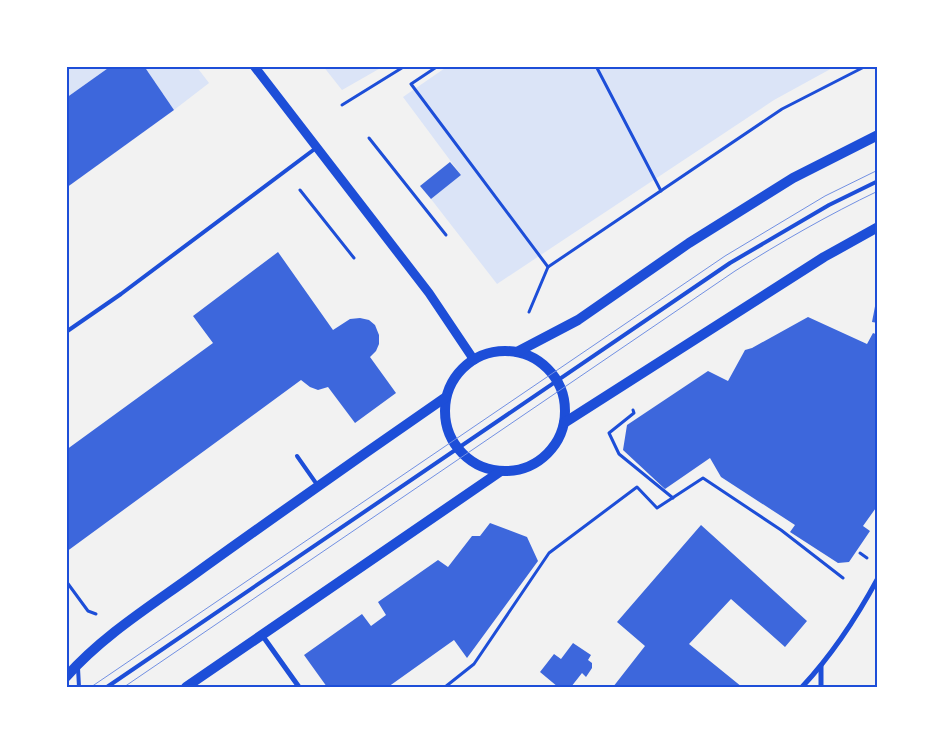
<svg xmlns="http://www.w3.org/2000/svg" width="944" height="753" viewBox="0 0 944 753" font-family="Cabin,sans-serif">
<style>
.green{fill:#dbe4f7}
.building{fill:#3d67dc}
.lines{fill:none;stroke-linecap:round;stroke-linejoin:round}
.path{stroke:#1d4ed8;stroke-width:3}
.service{stroke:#1d4ed8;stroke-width:4}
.minor{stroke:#1d4ed8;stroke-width:5}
.tertiary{stroke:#1d4ed8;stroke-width:9}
.secondary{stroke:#1d4ed8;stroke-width:10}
.tram{stroke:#7290e2;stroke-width:1}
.neatline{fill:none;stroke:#1d4ed8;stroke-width:2}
</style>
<rect width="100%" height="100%" fill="#f2f2f2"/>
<g class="green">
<path d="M 66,66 L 111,66 L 66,98 Z"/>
<path d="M 144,66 L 196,66 L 209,83 L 174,110 Z"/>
<path d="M 323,66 L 384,66 L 342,90 Z"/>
<path d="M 448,66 L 836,66 L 774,100 L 497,284 L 431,199 L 461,175 L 403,97 Z"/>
</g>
<g class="building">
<path d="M 111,66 L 144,66 L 174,110 L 66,188 L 66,98 Z"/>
<path d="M 450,162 L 461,175 L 431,199 L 420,186 Z"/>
<path d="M 278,252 L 333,330 L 350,319 L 360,318 L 369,320 L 375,325 L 379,335 L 379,344 L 376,351 L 370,357 L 396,393 L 355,423 L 328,387 L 318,390 L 310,387 L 301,380 L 66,552 L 66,450 L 213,343 L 193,316 Z"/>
<path d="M 877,296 L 878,297 L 878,323 L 872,322 Z"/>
<path d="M 808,317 L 867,344 L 873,333 L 878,335 L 878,505 L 863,526 L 870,531 L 849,562 L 838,563 L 790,532 L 795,525 L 721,477 L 710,458 L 665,489 L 623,450 L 627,425 L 708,371 L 728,381 L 745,350 L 752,348 Z"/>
<path d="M 490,523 L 527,537 L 538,561 L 467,658 L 454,640 L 388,687 L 327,687 L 304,655 L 362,614 L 371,626 L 386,615 L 378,602 L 438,560 L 448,567 L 472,536 L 480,536 Z"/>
<path d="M 701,525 L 807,621 L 785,647 L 731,599 L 689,644 L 742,687 L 613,687 L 645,646 L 617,622 Z"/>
<path d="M 573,643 L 591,655 L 588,660 L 592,663 L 592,668 L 586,677 L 582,673 L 571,687 L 558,687 L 540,672 L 554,654 L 561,659 Z"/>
</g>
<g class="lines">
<g class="path">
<path d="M 438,66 L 411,84 L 548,267 L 782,109 L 866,66"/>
<path d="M 596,66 L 661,191"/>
<path d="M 342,105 L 405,66"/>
<path d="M 369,138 L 446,235"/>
<path d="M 300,190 L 354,258"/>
<path d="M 529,312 L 548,267"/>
<path d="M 633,410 L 634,413 L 609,433 L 619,454 L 673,498"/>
<path d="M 860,553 L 867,558"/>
<path d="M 66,581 L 88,611 L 96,614"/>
<path d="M 445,687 L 474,664 L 549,553 L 637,487 L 657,508 L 703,478 L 781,530 L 843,578"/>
</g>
<g class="service">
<path d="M 66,332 L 121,294 L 316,148"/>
<path d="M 297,456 L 318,486"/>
<path d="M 78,668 L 79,687"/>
<path d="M 107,687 L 730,263 L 829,205 L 878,181"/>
</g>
<g class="minor">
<path d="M 262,635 L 299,687"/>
<path d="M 802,687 C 831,656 858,615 878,578"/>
<path d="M 821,687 L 821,666"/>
</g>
<path class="tertiary" d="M 254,66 L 429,293 L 474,360"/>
<g class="secondary">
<circle cx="505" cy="411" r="60"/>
<path d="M 517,352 L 578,320 L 689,243 L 793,178 L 878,135"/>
<path d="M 564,423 L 824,257 L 878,227"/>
<path d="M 66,677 C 105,633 157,602 203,568 C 284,510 365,453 446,397"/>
<path d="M 186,687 L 501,471"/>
</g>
<g class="tram">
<path d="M 91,687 L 725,256 L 825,196 L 878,170"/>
<path d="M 124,687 L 735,271 C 781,242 828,215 878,191"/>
</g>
</g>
<rect width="944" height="753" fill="none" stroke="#ffffff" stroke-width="135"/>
<rect x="68" y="68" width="808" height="618" class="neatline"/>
</svg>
